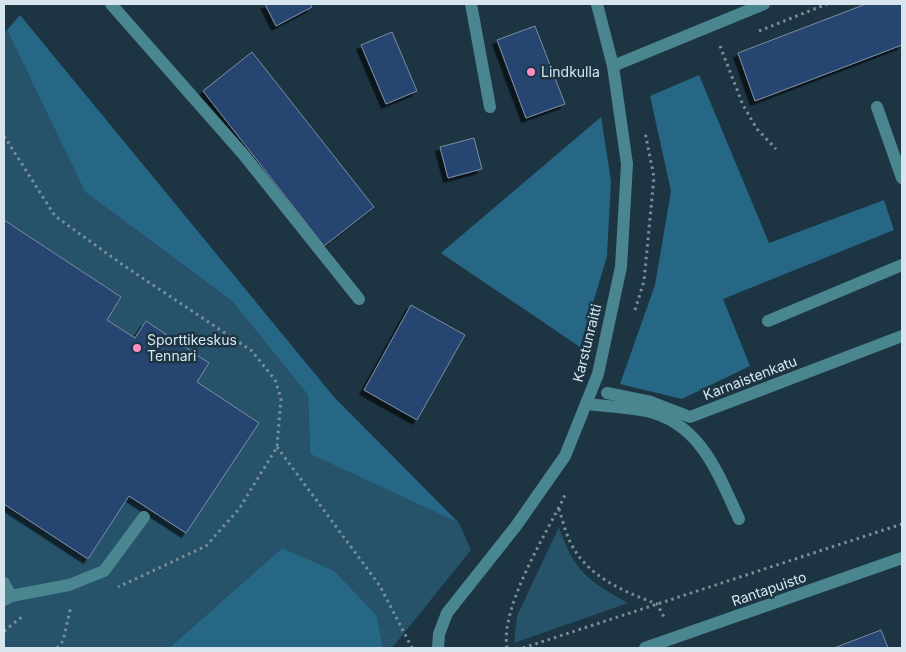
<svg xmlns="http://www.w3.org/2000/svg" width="906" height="652" viewBox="0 0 906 652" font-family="Inter,sans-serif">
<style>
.green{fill:#26536a}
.forest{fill:#276786}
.building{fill:#274570;stroke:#7c8ca3;filter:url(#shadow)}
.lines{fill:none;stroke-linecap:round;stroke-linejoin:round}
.path{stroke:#7b8e99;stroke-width:3;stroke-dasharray:2.5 4;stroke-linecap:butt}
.minor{stroke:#4a8690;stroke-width:12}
.poi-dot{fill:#fc8fc3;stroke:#1d3542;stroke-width:2}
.labels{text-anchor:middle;stroke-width:5;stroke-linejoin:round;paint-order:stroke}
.poi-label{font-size:14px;fill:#d7e6ee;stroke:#1d3542;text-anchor:start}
.street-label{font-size:14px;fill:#d7e6ee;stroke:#1d3542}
</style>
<defs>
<filter id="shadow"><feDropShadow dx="-4.5" dy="4.5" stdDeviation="0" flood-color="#0009"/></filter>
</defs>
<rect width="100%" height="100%" fill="#1d3542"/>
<g class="green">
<path d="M 7,30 L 85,192 L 232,301 L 308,395 L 310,454 L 459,523 L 471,550 L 392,648 L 383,648 L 377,616 L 282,548 L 169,648 L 4,648 L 4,33 Z"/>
<path d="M 559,527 C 574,572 589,581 628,603 L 514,643 L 517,616 Z"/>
</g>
<g class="forest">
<path d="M 20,15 L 334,397 L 459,523 L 310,454 L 308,395 L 232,301 L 85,192 L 7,30 Z"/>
<path d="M 699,75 L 769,243 L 884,200 L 894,230 L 723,299 L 750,366 L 682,399 L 620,384 L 655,285 L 671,191 L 650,96 Z"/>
<path d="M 601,117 L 611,181 L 607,256 L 580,347 L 441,253 Z"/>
<path d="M 282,548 L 334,571 L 377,616 L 383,648 L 169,648 Z"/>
</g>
<g class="building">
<path d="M 265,4 L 310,4 L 312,7 L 276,26 Z"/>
<path d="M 866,4 L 902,4 L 902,45 L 755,101 L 738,53 Z"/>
<path d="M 535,26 L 565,104 L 526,118 L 497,40 Z"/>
<path d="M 392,32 L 417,91 L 386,104 L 361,45 Z"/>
<path d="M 252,52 L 374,207 L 324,246 L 203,91 Z"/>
<path d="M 474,138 L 482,169 L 448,178 L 440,147 Z"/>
<path d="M 4,220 L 121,297 L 107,320 L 135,338 L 146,321 L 209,363 L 197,382 L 259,423 L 186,533 L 129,496 L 88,559 L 4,504 Z"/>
<path d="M 411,305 L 465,335 L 417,420 L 364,390 Z"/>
<path d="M 881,630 L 888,648 L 834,648 Z"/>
</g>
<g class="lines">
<g class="path">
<path d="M 759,31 L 827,4"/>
<path d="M 720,46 L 743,105 L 757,129 L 776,149"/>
<path d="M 4,136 L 55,216 L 123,265 L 252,351 L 275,380 L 281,398 L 277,447 L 239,509 L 206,546 L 118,587"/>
<path d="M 635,310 L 644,281 L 654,177 L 645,132"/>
<path d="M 277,447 L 380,586 L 412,648"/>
<path d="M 559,509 C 563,522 567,538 574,549 C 591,578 627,593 657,604 L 665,619"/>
<path d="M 4,631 L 23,616"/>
<path d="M 57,648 L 63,641 L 71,606"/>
<path d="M 507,648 C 500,606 547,533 566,493"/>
<path d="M 523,648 L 902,524"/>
</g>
<g class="minor">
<path d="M 111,4 L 243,154 L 359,299"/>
<path d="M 471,4 L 490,107"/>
<path d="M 613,66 L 764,4"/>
<path d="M 877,107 L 902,178"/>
<path d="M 768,321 L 902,265"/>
<path d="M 607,393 L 651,402 L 690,417 L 902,336"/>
<path d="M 586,404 C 606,406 627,407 646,411 C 701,423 718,474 739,519"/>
<path d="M 4,583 L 11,596"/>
<path d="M 4,600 L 11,596 L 69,585 L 104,571 L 144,517"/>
<path d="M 438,648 L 439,634 L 447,613 L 516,526 L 565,456 L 598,374 L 621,267 L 627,164 L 613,66 L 597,4"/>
<path d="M 645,648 L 902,558"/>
</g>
</g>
<g class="poi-dot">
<circle cx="531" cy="72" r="5"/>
<circle cx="137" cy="348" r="5"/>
</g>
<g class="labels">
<g class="poi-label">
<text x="541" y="77">Lindkulla</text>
<text x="147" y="345">Sporttikeskus<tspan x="147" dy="16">Tennari</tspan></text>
</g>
<g class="street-label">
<text transform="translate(587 343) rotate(-76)" y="5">Karstunraitti</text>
<text transform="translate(750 378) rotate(-21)" y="5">Karnaistenkatu</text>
<text transform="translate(769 589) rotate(-19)" y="5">Rantapuisto</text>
</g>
</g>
<rect width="906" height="652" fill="none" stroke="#d7e6ee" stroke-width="10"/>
</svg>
